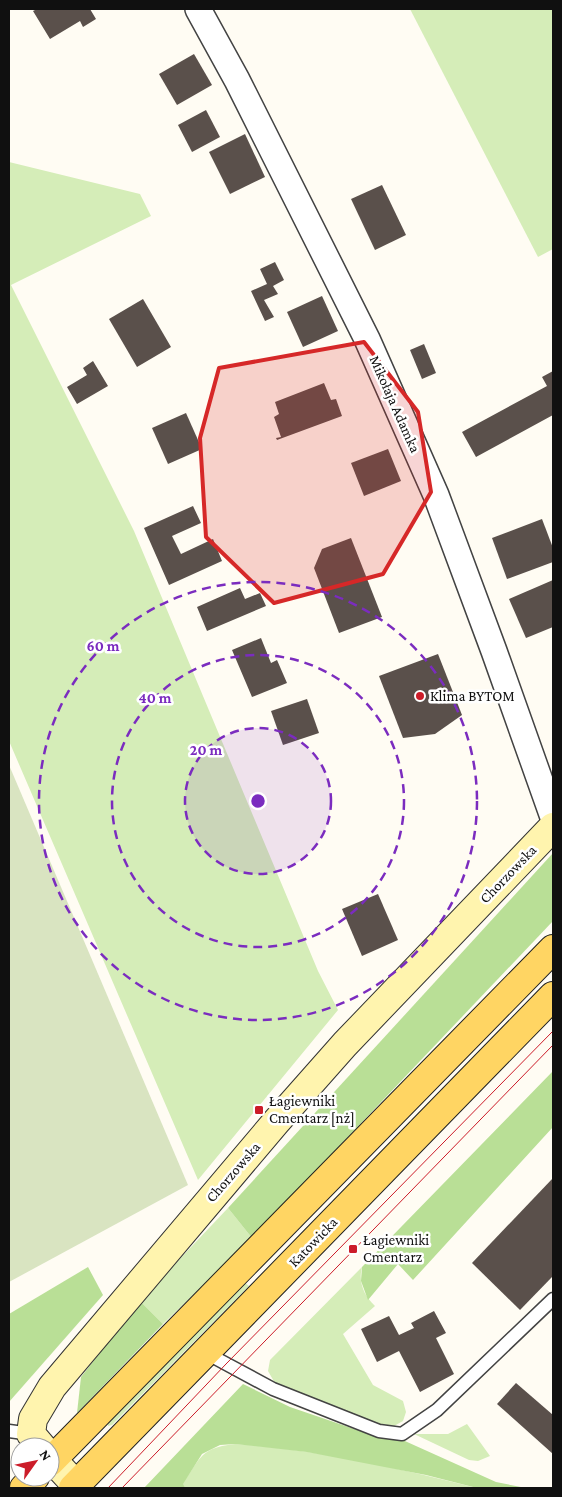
<svg xmlns="http://www.w3.org/2000/svg" width="562" height="1497" viewBox="0 0 562 1497" font-family="'Crimson Pro',serif">
<style>
.green{fill:#d5edb8}
.forest{fill:#b9df96}
.cemetery{fill:#d9e4c1}
.building{fill:#5a504b}
.lines{fill:none;stroke-linecap:round;stroke-linejoin:round}
.lane-casing{stroke:#434343;stroke-width:15}
.street-casing{stroke:#434343;stroke-width:28}
.secondary-casing{stroke:#323232;stroke-width:30}
.primary-casing{stroke:#212121;stroke-width:30}
.lane{stroke:#fff;stroke-width:12}
.street{stroke:#fff;stroke-width:25}
.secondary{stroke:#fff4ae;stroke-width:28}
.primary{stroke:#ffd563;stroke-width:28}
.tram{stroke:#cc1c29;stroke-width:1}
.marked{fill:#d62828;fill-opacity:0.2;stroke:#d62828;stroke-width:4;stroke-linejoin:round}
.ring{fill:none;stroke:#7b2cbf;stroke-width:2.5;stroke-dasharray:9 6}
.poi-dot{fill:#cc1c29;stroke:#fff;stroke-width:2}
.labels{text-anchor:middle;stroke-width:5;stroke-linejoin:round;paint-order:stroke}
.street-label{font-size:15px;fill:#101010;stroke:#fff}
.poi-label{font-size:15px;fill:#101010;stroke:#fff;text-anchor:start}
.centre{fill:#7b2cbf;stroke:#fff;stroke-width:2.5}
.ring-label{font-size:15px;text-anchor:middle;font-weight:bold;fill:#7b2cbf;stroke:#fff;stroke-width:5;stroke-linejoin:round;paint-order:stroke}
</style>
<rect width="100%" height="100%" fill="#fffcf3"/>
<g class="green">
<path d="M 410,9 L 553,9 L 553,249 L 538,257 Z"/>
<path d="M 9,162 L 140,194 L 151,216 L 11,285 L 134,531 L 318,971 L 338,1010 L 198,1180 L 9,741 Z"/>
<path d="M 228,1208 L 252,1238 L 163,1324 L 140,1301 Z"/>
<path d="M 362,1267 C 358,1282 364,1296 375,1306 L 343,1334 L 373,1385 L 403,1401 L 406,1412 L 403,1421 L 394,1426 L 373,1423 L 276,1385 L 268,1371 L 270,1360 Z"/>
<path d="M 244,1282 L 249,1286 L 112,1425 L 108,1426 L 108,1420 Z"/>
<path d="M 467,1424 L 490,1456 L 478,1461 L 469,1460 L 414,1434 L 448,1434 Z"/>
<path d="M 235,1444 C 316,1449 398,1468 477,1488 L 178,1488 C 201,1463 195,1448 235,1444 Z"/>
</g>
<g class="forest">
<path d="M 553,853 L 553,921 L 252,1238 L 228,1208 Z"/>
<path d="M 553,1071 L 553,1127 L 413,1280 L 398,1264 L 368,1300 L 361,1281 L 362,1267 Z"/>
<path d="M 88,1267 L 103,1295 L 9,1402 L 9,1314 Z"/>
<path d="M 140,1301 L 163,1324 L 77,1413 L 81,1377 Z"/>
<path d="M 243,1384 L 290,1407 L 366,1433 L 396,1437 L 496,1482 L 526,1488 L 477,1488 L 426,1475 L 307,1452 L 235,1444 L 220,1445 L 202,1454 L 183,1484 L 185,1488 L 144,1488 Z"/>
</g>
<path class="cemetery" d="M 9,765 L 188,1185 L 9,1282 Z"/>
<g class="building">
<path d="M 37,9 L 90,9 L 96,19 L 83,27 L 80,21 L 50,39 L 33,11 Z"/>
<path d="M 194,54 L 212,85 L 177,105 L 159,74 Z"/>
<path d="M 206,110 L 220,137 L 192,152 L 178,125 Z"/>
<path d="M 245,134 L 265,177 L 230,194 L 209,152 Z"/>
<path d="M 382,185 L 406,235 L 375,250 L 351,199 Z"/>
<path d="M 275,262 L 284,280 L 273,286 L 278,294 L 264,300 L 274,317 L 265,321 L 251,291 L 267,284 L 260,269 Z"/>
<path d="M 322,296 L 338,331 L 303,347 L 287,312 Z"/>
<path d="M 143,299 L 171,347 L 137,367 L 109,319 Z"/>
<path d="M 424,344 L 436,373 L 422,379 L 410,350 Z"/>
<path d="M 93,361 L 108,386 L 77,404 L 67,387 L 87,375 L 83,368 Z"/>
<path d="M 553,371 L 553,415 L 476,457 L 462,432 L 547,386 L 542,377 Z"/>
<path d="M 324,383 L 331,400 L 336,399 L 342,416 L 277,440 L 276,438 L 281,437 L 274,417 L 279,414 L 275,402 Z"/>
<path d="M 186,413 L 202,449 L 168,464 L 152,428 Z"/>
<path d="M 388,449 L 401,481 L 364,496 L 351,463 Z"/>
<path d="M 193,506 L 201,523 L 172,536 L 181,554 L 213,539 L 222,561 L 169,585 L 144,528 Z"/>
<path d="M 542,519 L 553,548 L 553,562 L 507,579 L 492,538 Z"/>
<path d="M 351,538 L 382,617 L 339,633 L 314,568 L 322,549 Z"/>
<path d="M 553,580 L 553,627 L 526,638 L 509,599 Z"/>
<path d="M 240,588 L 245,599 L 260,593 L 266,606 L 207,631 L 197,607 Z"/>
<path d="M 261,638 L 271,663 L 277,660 L 287,683 L 252,697 L 232,650 Z"/>
<path d="M 438,654 L 462,715 L 435,734 L 403,738 L 379,676 Z"/>
<path d="M 307,699 L 319,733 L 283,745 L 271,711 Z"/>
<path d="M 378,894 L 398,940 L 362,956 L 342,909 Z"/>
<path d="M 553,1178 L 553,1276 L 520,1310 L 472,1263 Z"/>
<path d="M 434,1311 L 446,1333 L 436,1338 L 454,1374 L 420,1392 L 399,1351 L 377,1362 L 361,1329 L 389,1316 L 399,1335 L 414,1328 L 411,1323 Z"/>
<path d="M 516,1383 L 553,1415 L 553,1454 L 497,1404 Z"/>
</g>
<g class="lines">
<defs>
<g id="lane">
<path d="M 206,1353 L 273,1389 L 379,1431 L 402,1434 L 437,1410 L 553,1299"/>
<path d="M 9,1431 L 31,1434"/>
</g>
<path id="street" d="M 198,9 L 237,80 L 367,339 L 436,495 L 494,651 L 553,817"/>
<g id="secondary">
<path d="M 42,1447 L 31,1434 L 33,1419 L 52,1387 L 276,1122 L 345,1044 L 553,827"/>
<path d="M 50,1457 L 76,1485"/>
</g>
<g id="primary">
<path d="M 50,1462 L 553,949"/>
<path d="M 24,1488 L 35,1477"/>
<path d="M 73,1488 L 553,996"/>
</g>
</defs>
<use href="#lane" class="lane-casing"/>
<use href="#street" class="street-casing"/>
<use href="#secondary" class="secondary-casing"/>
<use href="#primary" class="primary-casing"/>
<use href="#lane" class="lane"/>
<use href="#street" class="street"/>
<use href="#secondary" class="secondary"/>
<use href="#primary" class="primary"/>
<g class="tram">
<path d="M 108,1488 L 226,1364 L 553,1031"/>
<path d="M 122,1488 L 553,1045"/>
</g>
</g>
<path class="marked" d="M 364,342 L 418,412 L 431,492 L 383,574 L 274,603 L 206,537 L 200,438 L 219,368 Z"/>
<circle cx="258" cy="801" r="73" fill="#7b2cbf" fill-opacity=".12"/>
<g class="ring">
<circle cx="258" cy="801" r="73"/>
<circle cx="258" cy="801" r="146"/>
<circle cx="258" cy="801" r="219"/>
</g>
<g class="poi-dot">
<circle cx="420" cy="696" r="5"/>
<rect x="254" y="1105" width="10" height="10" rx="2.5"/>
<rect x="348" y="1244" width="10" height="10" rx="2.5"/>
</g>
<g class="labels">
<g class="street-label">
<text transform="translate(395 404) rotate(66)" y="5">Mikołaja Adamka</text>
<text transform="translate(508 874) rotate(-46)" y="5">Chorzowska</text>
<text transform="translate(233 1172) rotate(-49)" y="5">Chorzowska</text>
<text transform="translate(313 1242) rotate(-46)" y="5">Katowicka</text>
</g>
<g class="poi-label">
<text x="430" y="701">Klima BYTOM</text>
<text x="269" y="1106">Łagiewniki<tspan x="269" dy="17">Cmentarz [nż]</tspan></text>
<text x="363" y="1245">Łagiewniki<tspan x="363" dy="17">Cmentarz</tspan></text>
</g>
</g>
<circle cx="258" cy="801" r="8" class="centre"/>
<g class="ring-label">
<text x="103" y="651">60 m</text>
<text x="155" y="703">40 m</text>
<text x="206" y="755">20 m</text>
</g>
<rect width="562" height="1497" fill="none" stroke="#101010" stroke-width="20"/>
<g transform="translate(35 1462) rotate(57)"><circle r="24" fill="#ffffff" stroke="#9f9f9f"/>
<path d="M0-4L9 19L0 12L-9 19Z" fill="#cc1c29"/>
<text y="-8" font-size="14" font-weight="bold" text-anchor="middle" fill="#101010">N</text>
</g>
</svg>
